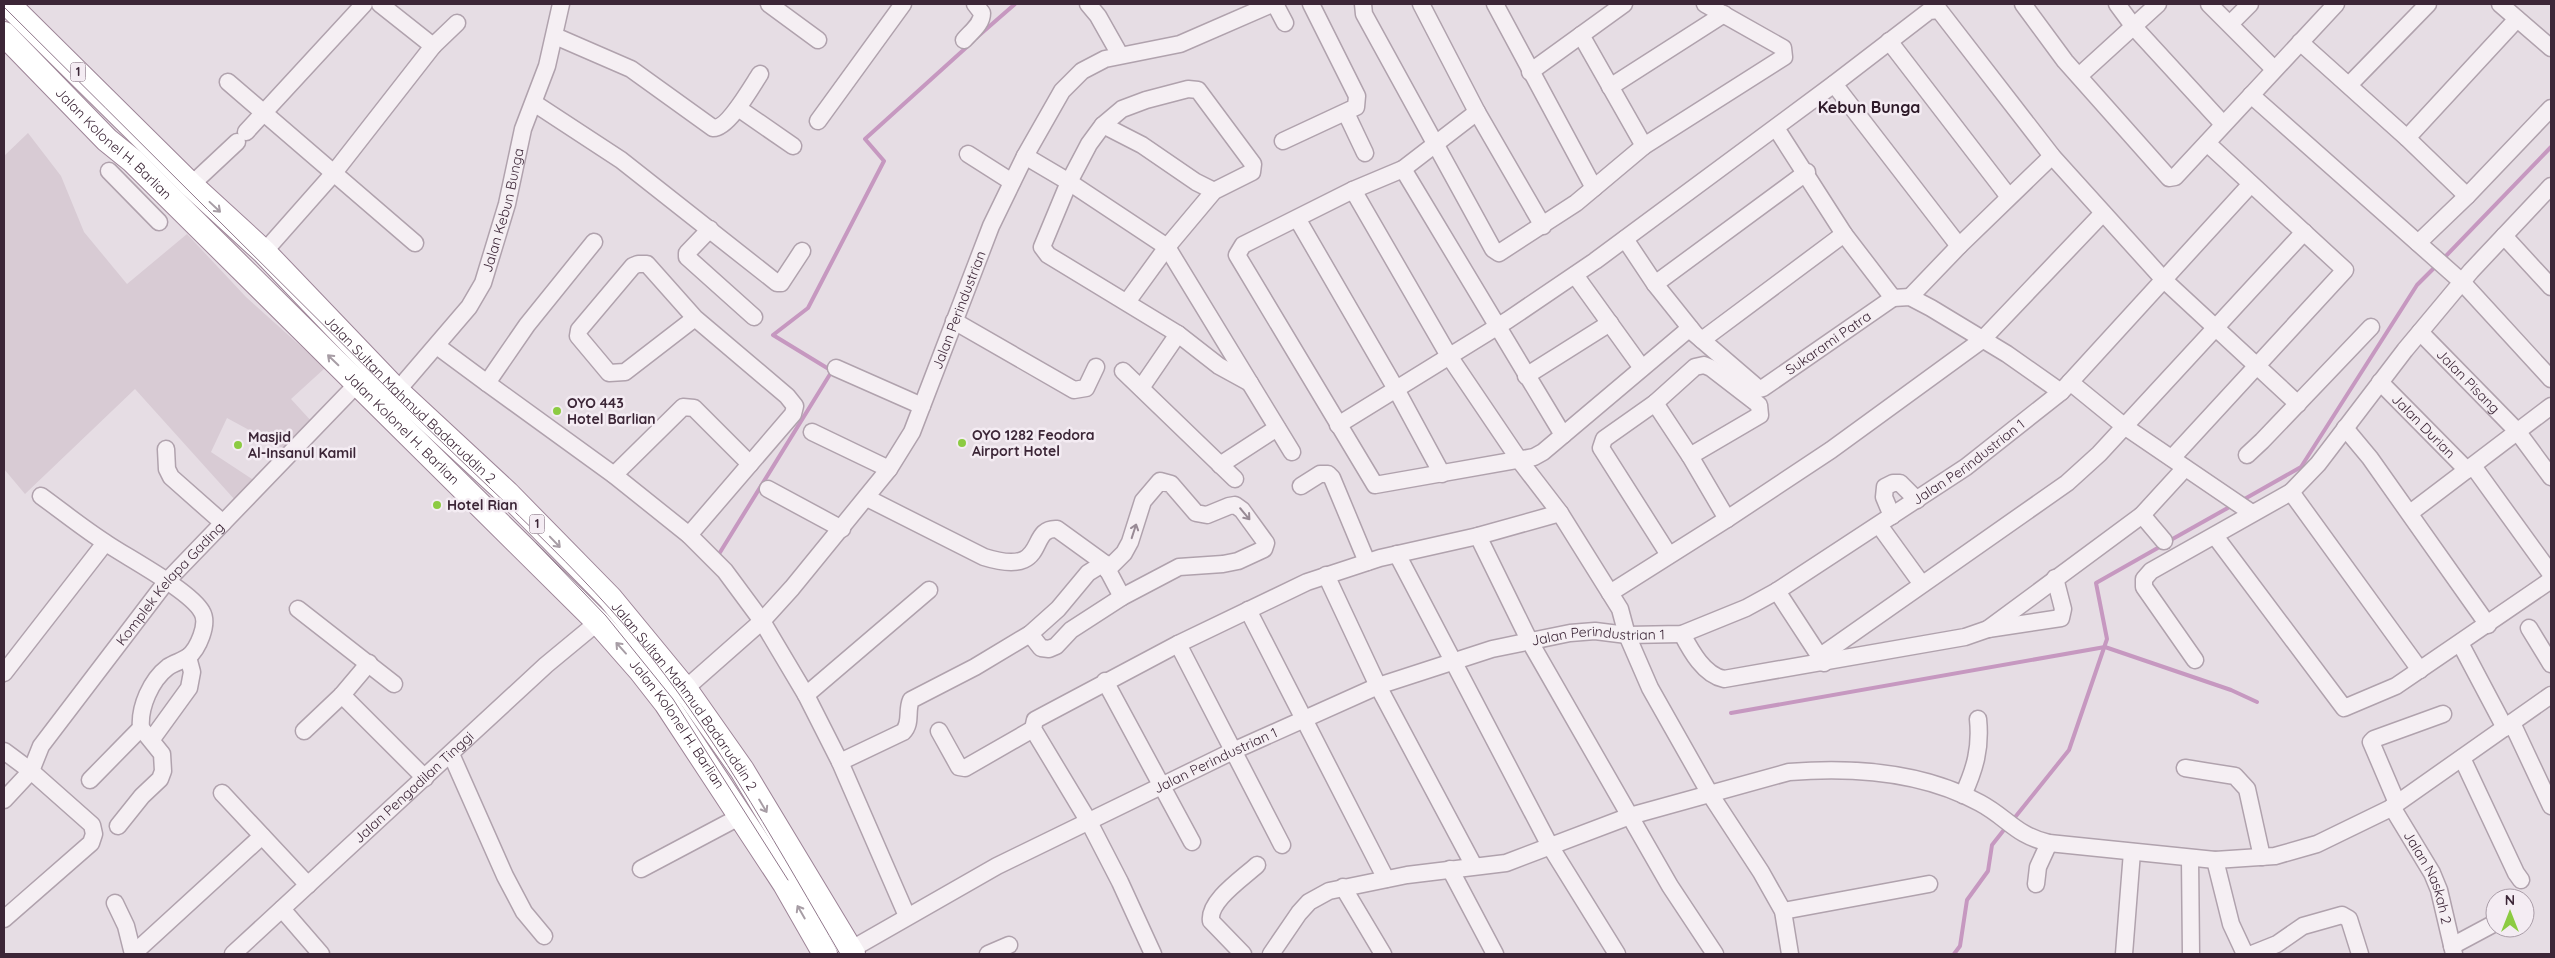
<svg xmlns="http://www.w3.org/2000/svg" width="2555" height="958" viewBox="0 0 2555 958" font-family="Quicksand,sans-serif">
<style>
.built{fill:#d8cbd4}
.lines{fill:none;stroke-linecap:round;stroke-linejoin:round}
.stream{stroke:#c698c0;stroke-width:4}
.minor-casing{stroke:#b0a2ad;stroke-width:19}
.highway-casing{stroke:#9d8497;stroke-width:26}
.minor{stroke:#f5eff3;stroke-width:16}
.highway{stroke:#fff;stroke-width:24}
.tram{stroke:#8f768a;stroke-width:1}
.oneway{stroke:#a79da5}
.oneway2{stroke:#988a95}
.poi-dot{fill:#8ccb42;stroke:#f4ecf3;stroke-width:2}
.labels{text-anchor:middle;stroke-width:5;stroke-linejoin:round;paint-order:stroke}
.shield{fill:#f4ecf3;stroke:#73616f;stroke-width:1}
.shield-label{font-size:12px;font-weight:bold;fill:#3c2637}
.street-label{font-size:14px;fill:#3c2637;stroke:#f4ecf3}
.poi-label{font-size:14px;font-weight:bold;fill:#3c2637;stroke:#f4ecf3;text-anchor:start}
.quarter-label{font-size:16px;font-weight:bold;fill:#2d1928;stroke:#f4ecf3}
</style>
<rect width="100%" height="100%" fill="#e6dde4"/>
<path class="built" d="M 28,133 L 61,176 L 84,232 L 127,284 L 187,234 L 246,297 L 325,368 L 291,399 L 313,423 L 284,449 L 227,418 L 211,452 L 255,481 L 235,500 L 135,389 L 25,494 L 4,469 L 4,156 Z"/>
<g class="lines">
<g class="stream">
<path d="M 976,38 L 1015,4"/>
<path d="M 2442,260 L 2551,147"/>
<path d="M 2241,501 L 2301,467 L 2417,285 L 2437,265"/>
<path d="M 2169,541 L 2233,505"/>
<path d="M 719,554 L 832,371 L 773,335 L 808,308 L 884,161 L 865,139 L 969,45"/>
<path d="M 1731,713 L 2105,647 L 2231,690 L 2257,702"/>
<path d="M 2012,821 L 2069,750 L 2107,639 L 2096,583 L 2163,545"/>
<path d="M 1954,954 L 1960,946 L 1967,900 L 1988,871 L 1992,845 L 2007,826"/>
</g>
<defs>
<g id="minor">
<path d="M 380,4 L 433,46"/>
<path d="M 769,4 L 818,40"/>
<path d="M 1088,4 L 1098,16 L 1120,55"/>
<path d="M 1275,4 L 1285,23"/>
<path d="M 1363,4 L 1364,14 L 1493,249 L 1499,253 L 1576,203 L 1644,146 L 1784,57 L 1783,48 L 1705,4"/>
<path d="M 1421,4 L 1477,112 L 1543,226"/>
<path d="M 1495,4 L 1594,188"/>
<path d="M 2023,4 L 2065,61 L 2169,178 L 2175,177 L 2336,4"/>
<path d="M 2117,4 L 2134,27 L 2223,124"/>
<path d="M 2209,4 L 2274,69"/>
<path d="M 2500,4 L 2551,48"/>
<path d="M 2230,24 L 2250,4"/>
<path d="M 1581,35 L 1644,146"/>
<path d="M 555,36 L 631,69 L 713,128 C 728,129 752,86 760,74"/>
<path d="M 964,40 C 972,31 982,24 982,13 L 975,4"/>
<path d="M 1889,41 L 2009,197"/>
<path d="M 2300,42 L 2407,138 L 2467,196"/>
<path d="M 1530,72 L 1624,4"/>
<path d="M 2079,76 L 2158,4"/>
<path d="M 228,82 L 415,243"/>
<path d="M 1834,84 L 1959,246"/>
<path d="M 2349,85 L 2428,4"/>
<path d="M 1610,87 L 1724,14"/>
<path d="M 2251,95 L 2462,282 L 2551,379"/>
<path d="M 534,103 L 621,160 L 777,283 L 781,283 L 802,251"/>
<path d="M 738,108 L 793,146"/>
<path d="M 1477,112 L 1403,169 L 1353,190 L 1243,245 L 1237,255 L 1375,485 L 1534,457 L 1543,452 L 1690,328"/>
<path d="M 1346,113 L 1365,153"/>
<path d="M 818,121 L 903,4"/>
<path d="M 1103,125 L 1142,145 L 1196,182 L 1214,191"/>
<path d="M 1776,128 L 1844,234 L 1893,298 L 1910,297 L 1931,308 L 2007,354 L 2061,392"/>
<path d="M 246,132 L 364,4"/>
<path d="M 2407,138 L 2517,19"/>
<path d="M 1283,141 L 1356,107 L 1357,96 L 1311,4"/>
<path d="M 968,154 L 1012,182"/>
<path d="M 1025,156 L 1069,182 L 1167,247 L 1292,452"/>
<path d="M 1403,169 L 1563,435"/>
<path d="M 109,171 L 159,222"/>
<path d="M 191,185 L 237,142"/>
<path d="M 1353,190 L 1449,356 L 1520,461 L 1560,513 L 1620,609 L 1627,635 L 1650,688 L 1710,794 L 1761,872 L 1783,911 L 1790,954"/>
<path d="M 1298,220 L 1396,389 L 1442,474"/>
<path d="M 710,229 L 687,253 L 687,257 L 754,317"/>
<path d="M 2504,236 L 2551,287"/>
<path id="s1" d="M 1625,239 L 1655,284 L 1695,334 L 1759,389 L 1763,388 L 1893,298"/>
<path d="M 2418,243 L 2467,196 L 2551,108"/>
<path d="M 264,252 L 333,174 L 433,46 L 457,23"/>
<path d="M 1575,275 L 1642,368"/>
<path d="M 1655,284 L 1807,172"/>
<path d="M 1910,297 L 1959,246 L 2052,156"/>
<path d="M 1127,302 L 1167,247 L 1214,191 L 1252,172 L 1253,164 L 1198,90 L 1188,89 L 1146,100 L 1122,109 L 1103,125 L 1089,144 L 1069,182 L 1042,247 L 1048,255 L 1178,334 L 1219,366 L 1250,383"/>
<path d="M 954,321 L 1074,390 L 1086,388 L 1096,367"/>
<path id="s2" d="M 2420,332 L 2517,431 L 2551,477"/>
<path d="M 1702,340 L 1844,234"/>
<path d="M 437,346 L 487,383 L 527,325 L 594,242"/>
<path d="M 836,368 L 922,406"/>
<path d="M 1123,371 L 1235,479"/>
<path d="M 1526,376 L 1610,323"/>
<path d="M 2070,382 L 2124,426 L 2252,513"/>
<path id="s3" d="M 2380,382 L 2467,470"/>
<path d="M 487,383 L 614,475 L 689,535 L 725,571 L 762,621 L 806,695"/>
<path d="M 1141,388 L 1178,334"/>
<path id="s4" d="M 397,391 L 469,307 L 483,283 L 507,204 L 523,129 L 547,66 L 561,4"/>
<path d="M 1655,403 L 1690,456 L 1727,519"/>
<path d="M 1338,425 L 1508,320 L 1595,261 L 1834,84 L 1929,11 L 1939,10 L 2052,156 L 2164,280 L 2298,404"/>
<path d="M 2345,428 L 2370,458 L 2488,625"/>
<path d="M 812,432 L 889,469"/>
<path d="M 166,449 L 167,469 L 171,477 L 223,523"/>
<path d="M 2247,455 L 2262,441 L 2371,327"/>
<path d="M 2172,458 L 2345,270 L 2207,143"/>
<path d="M 1220,465 L 1277,428"/>
<path d="M 2473,466 L 2551,574"/>
<path d="M 614,475 L 683,407 L 694,408 L 750,464"/>
<path d="M 1301,486 L 1320,474 L 1328,474 L 1332,478 L 1367,562"/>
<path d="M 768,489 L 842,529"/>
<path d="M 2291,492 L 2420,670"/>
<path d="M 41,496 C 63,512 84,529 106,543 C 128,558 191,591 202,612 C 209,624 198,649 188,657 C 182,661 174,663 168,667 C 151,680 139,707 141,728 L 162,754 L 163,771 L 160,779 L 142,796 L 118,826"/>
<path d="M 867,498 L 984,557 C 1051,578 1026,527 1057,529 L 1104,563 L 1122,597"/>
<path d="M 2410,513 L 2551,406"/>
<path d="M 2142,515 L 2164,541"/>
<path d="M 1892,516 L 1884,497 L 1885,487 L 1893,483 L 1900,483 L 1917,500"/>
<path d="M 1879,525 L 1921,583"/>
<path d="M 689,535 L 793,414 L 795,406 L 787,396 L 695,318 L 647,264 L 638,264 L 633,266 L 579,330 L 578,336 L 609,373 L 625,372 L 695,318"/>
<path d="M 1478,536 L 1530,642 L 1670,886 L 1715,954"/>
<path d="M 2215,536 L 2344,708 L 2396,686 L 2551,580"/>
<path d="M 1397,554 L 1550,846 L 1617,954"/>
<path d="M 1669,555 L 1601,448 L 1604,439 L 1655,403 L 1695,367 L 1704,365 L 1711,368 L 1759,405 L 1760,415 L 1690,456"/>
<path d="M 1326,575 L 1378,686 L 1474,866"/>
<path d="M 1777,591 L 1824,663"/>
<path d="M 1610,593 L 1727,519 L 1831,450 L 1982,340 L 2103,213"/>
<path d="M 298,609 L 394,684"/>
<path d="M 1248,610 L 1386,879"/>
<path d="M 2529,628 L 2551,664"/>
<path d="M 1988,629 L 2061,618 L 2063,609 L 2055,578"/>
<path d="M 1030,634 L 1041,648 L 1049,649 L 1056,646 L 1071,630 L 1122,597 L 1179,567 L 1223,564 L 1238,561 L 1264,549 L 1266,543 L 1242,510 L 1235,505 L 1229,506 L 1207,515 L 1196,513 L 1171,484 L 1160,481 L 1143,501 L 1130,542 L 1124,553 L 1107,570"/>
<path d="M 1682,634 C 1691,651 1704,675 1724,679 L 1965,637 L 1988,629 L 2142,515 L 2185,468"/>
<path d="M 2460,643 L 2505,728"/>
<path d="M 1178,644 L 1282,845"/>
<path d="M 1819,657 L 2067,483 L 2099,454 L 2304,232"/>
<path d="M 2195,660 L 2144,587 L 2144,579 L 2151,571 L 2291,492 L 2318,464 L 2405,350 L 2471,271 L 2551,186"/>
<path d="M 4,673 L 105,543"/>
<path d="M 1105,681 L 1192,842"/>
<path id="s5" d="M 685,689 L 762,621 L 792,588 L 889,469 L 912,432 L 991,226 L 1025,156 L 1062,91 L 1082,71 L 1105,59 L 1180,44 L 1272,4"/>
<path d="M 342,695 L 425,778"/>
<path d="M 2512,723 L 2551,806"/>
<path d="M 304,731 L 342,695 L 369,663"/>
<path d="M 939,731 L 959,767 L 965,768 L 1033,729"/>
<path d="M 152,739 L 189,688 L 192,672 L 188,657"/>
<path d="M 4,751 L 31,771 L 92,825 L 94,834 L 91,843 L 4,919"/>
<path d="M 451,754 L 505,876 L 524,912 L 544,936"/>
<path d="M 2462,758 L 2516,873 L 2521,880"/>
<path d="M 840,762 L 903,732 C 912,723 906,711 911,700 L 975,667 L 1030,634 L 1058,609 L 1088,573 L 1104,563"/>
<path d="M 2185,768 L 2235,776 L 2247,789 L 2262,857"/>
<path d="M 90,780 L 141,728"/>
<path d="M 222,793 L 308,885"/>
<path d="M 1963,795 C 1975,769 1981,748 1978,719"/>
<path id="s6" d="M 4,800 L 31,771 L 41,746 L 166,582 L 358,383"/>
<path d="M 2397,803 L 2371,742 L 2374,739 L 2443,714"/>
<path id="s7" d="M 2392,807 L 2432,873 L 2439,890 L 2454,954"/>
<path d="M 2190,858 L 2191,954"/>
<path d="M 2215,860 L 2231,924 L 2245,954"/>
<path d="M 641,869 L 741,816"/>
<path d="M 1450,869 L 1495,954"/>
<path d="M 2036,884 L 2038,867 L 2049,843"/>
<path d="M 1343,887 L 1383,954"/>
<path d="M 115,903 L 126,926 L 133,954"/>
<path d="M 282,909 L 321,954"/>
<path d="M 1783,911 L 1929,884"/>
<path d="M 907,916 L 840,762 L 806,695 L 929,590"/>
<path d="M 2452,946 L 2495,923"/>
<path id="s8" d="M 850,950 L 997,866 L 1233,751 L 1378,686 L 1492,649 L 1570,633 L 1595,631 L 1627,635 L 1682,634 L 1746,608 L 1777,591 L 1966,467 L 2061,392 L 2251,184"/>
<path d="M 133,954 L 262,836"/>
<path id="s9" d="M 233,954 L 546,665 L 598,622"/>
<path d="M 988,954 L 1009,945"/>
<path d="M 1153,954 L 1120,882 L 1089,822 L 1033,729 L 1035,720 L 1178,644 L 1307,582 L 1380,558 L 1478,536 L 1560,513"/>
<path d="M 1243,954 L 1211,921 C 1208,901 1243,878 1257,865"/>
<path d="M 1271,954 L 1299,913 L 1309,902 L 1329,891 L 1407,875 L 1506,863 L 1630,816 L 1789,772 C 1852,767 1923,772 1980,803 C 2008,818 2015,835 2049,843 L 2215,860 L 2275,856 L 2317,844 L 2389,809 L 2551,695"/>
<path d="M 2124,954 L 2132,852"/>
<path d="M 2252,954 L 2277,944 L 2303,926 L 2342,915 L 2349,919 L 2360,954"/>
</g>
<g id="highway">
<path id="s10" d="M 8,4 L 191,185 L 264,252 L 397,391 L 507,493 L 610,598 L 685,689 L 742,770 L 853,954"/>
<path id="s11" d="M 4,34 L 107,140 L 133,161 L 598,622 L 641,671 L 666,703 L 785,884 L 825,954"/>
</g>
</defs>
<use href="#minor" class="minor-casing"/>
<use href="#highway" class="highway-casing"/>
<use href="#minor" class="minor"/>
<use href="#highway" class="highway"/>
<g class="tram">
<path d="M 4,7 C 140,142 275,277 411,412 C 492,492 580,568 652,658 C 724,750 781,853 840,954"/>
<path d="M 536,543 L 606,616 L 673,699 L 788,880"/>
</g>
</g>
<defs><path id="oneway-shaft" d="M-6 0H5M1.5-3L5.5 0L1.5 3" fill="none" stroke-width="1.6" stroke-linecap="round" stroke-linejoin="round" transform="scale(1.25)"/></defs>
<g class="oneway">
<use href="#oneway-shaft" transform="translate(215 207) rotate(43)"/>
<use href="#oneway-shaft" transform="translate(333 360) rotate(-136)"/>
<use href="#oneway-shaft" transform="translate(555 542) rotate(46)"/>
<use href="#oneway-shaft" transform="translate(621 648) rotate(-132)"/>
<use href="#oneway-shaft" transform="translate(763 806) rotate(59)"/>
<use href="#oneway-shaft" transform="translate(801 912) rotate(-120)"/>
</g>
<g class="oneway2">
<use href="#oneway-shaft" transform="translate(1245 514) rotate(50)"/>
<use href="#oneway-shaft" transform="translate(1134 531) rotate(-72)"/>
</g>
<g class="poi-dot">
<circle cx="557" cy="411" r="5"/>
<circle cx="962" cy="443" r="5"/>
<circle cx="238" cy="445" r="5"/>
<circle cx="437" cy="505" r="5"/>
</g>
<g class="labels">
<g class="shield">
<rect x="70.5" y="62.5" width="15" height="19" rx="4"/>
<rect x="529.5" y="514.5" width="15" height="19" rx="4"/>
</g>
<g class="shield-label">
<text x="78" y="76">1</text>
<text x="537" y="528">1</text>
</g>
<g class="street-label">
<text dy="5" stroke="none"><textPath href="#s11" startOffset="155">Jalan Kolonel H. Barlian</textPath></text>
<text dy="5" stroke="none"><textPath href="#s4" startOffset="214">Jalan Kebun Bunga</textPath></text>
<text dy="5" stroke="none"><textPath href="#s5" startOffset="475">Jalan Perindustrian</textPath></text>
<text dy="5" stroke="none"><textPath href="#s1" startOffset="286">Sukarami Patra</textPath></text>
<text dy="5" stroke="none"><textPath href="#s2" startOffset="69">Jalan Pisang</textPath></text>
<text dy="5" stroke="none"><textPath href="#s10" startOffset="564">Jalan Sultan Mahmud Badaruddin 2</textPath></text>
<text dy="5" stroke="none"><textPath href="#s3" startOffset="62">Jalan Durian</textPath></text>
<text dy="5" stroke="none"><textPath href="#s11" startOffset="560">Jalan Kolonel H. Barlian</textPath></text>
<text dy="5" stroke="none"><textPath href="#s8" startOffset="1238">Jalan Perindustrian 1</textPath></text>
<text dy="5" stroke="none"><textPath href="#s6" startOffset="274">Komplek Kelapa Gading</textPath></text>
<text dy="5" stroke="none"><textPath href="#s8" startOffset="818">Jalan Perindustrian 1</textPath></text>
<text dy="5" stroke="none"><textPath href="#s10" startOffset="969">Jalan Sultan Mahmud Badaruddin 2</textPath></text>
<text dy="5" stroke="none"><textPath href="#s11" startOffset="965">Jalan Kolonel H. Barlian</textPath></text>
<text dy="5" stroke="none"><textPath href="#s8" startOffset="412">Jalan Perindustrian 1</textPath></text>
<text dy="5" stroke="none"><textPath href="#s9" startOffset="246">Jalan Pengadilan Tinggi</textPath></text>
<text dy="5" stroke="none"><textPath href="#s7" startOffset="80">Jalan Naskah 2</textPath></text>
</g>
<g class="poi-label">
<text x="567" y="408">OYO 443<tspan x="567" dy="16">Hotel Barlian</tspan></text>
<text x="972" y="440">OYO 1282 Feodora<tspan x="972" dy="16">Airport Hotel</tspan></text>
<text x="248" y="442">Masjid<tspan x="248" dy="16">Al-Insanul Kamil</tspan></text>
<text x="447" y="510">Hotel Rian</text>
</g>
<g class="quarter-label">
<text x="1869" y="113">Kebun Bunga</text>
</g>
</g>
<rect width="2555" height="958" fill="none" stroke="#3c2637" stroke-width="10"/>
<g transform="translate(2510 913)"><circle r="24" fill="#f4ecf3" stroke="#aa9da8"/>
<path d="M0-4L9 19L0 12L-9 19Z" fill="#8ccb42"/>
<text y="-8" font-size="14" font-weight="bold" text-anchor="middle" fill="#3c2637">N</text>
</g>
</svg>
